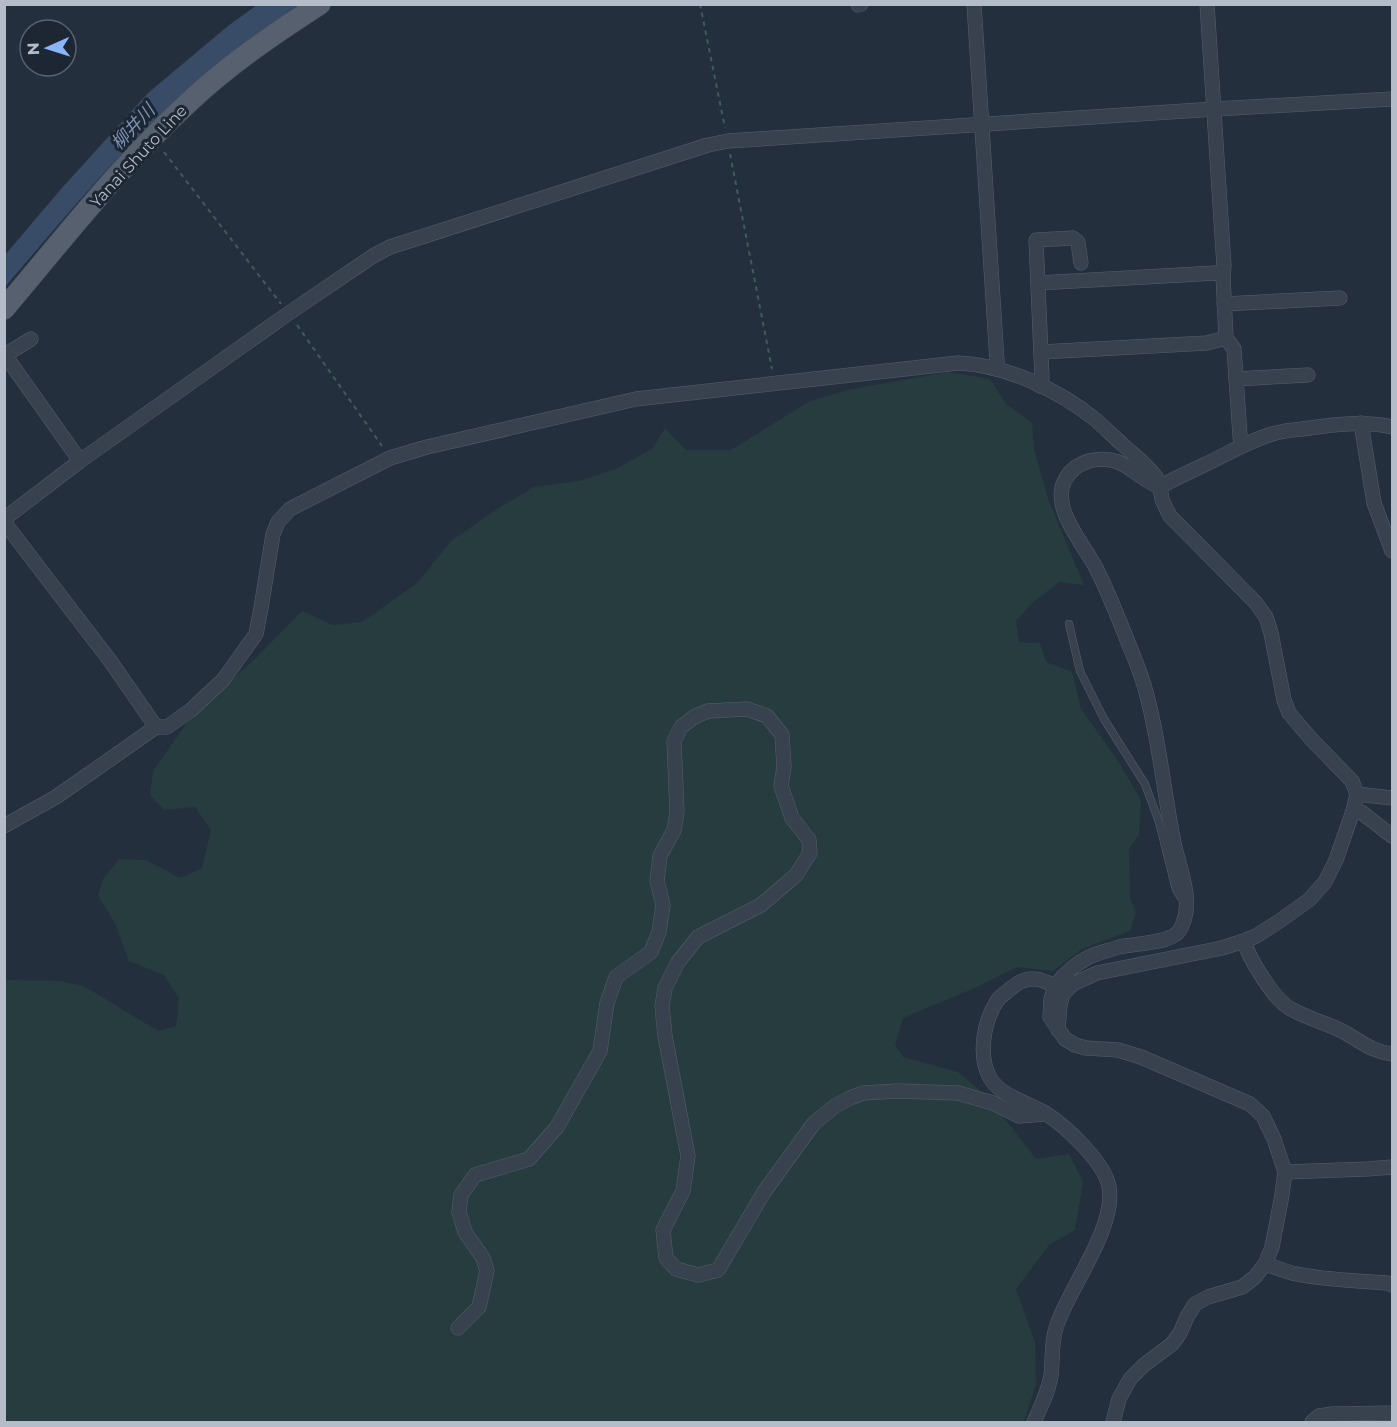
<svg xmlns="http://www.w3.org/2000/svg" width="1397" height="1427" viewBox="0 0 1397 1427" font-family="Montserrat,'Noto Sans JP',sans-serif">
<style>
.green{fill:#263c3f}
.water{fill:#394c67}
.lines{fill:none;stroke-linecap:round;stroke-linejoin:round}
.lane-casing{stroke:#565f6c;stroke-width:8}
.street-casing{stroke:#565f6c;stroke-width:15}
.primary-casing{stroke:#414a57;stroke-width:22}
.path{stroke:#44595c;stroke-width:2;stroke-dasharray:4.5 4.5;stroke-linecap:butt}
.lane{stroke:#38414e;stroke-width:7}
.street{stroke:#38414e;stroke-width:14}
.primary{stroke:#56606e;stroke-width:21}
.labels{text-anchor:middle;stroke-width:6;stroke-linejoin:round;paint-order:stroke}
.street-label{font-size:16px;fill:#b4bcc9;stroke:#1d2633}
.water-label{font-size:18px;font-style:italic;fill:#7c92b1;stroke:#1d2633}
</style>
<rect width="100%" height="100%" fill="#242f3e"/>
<path class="green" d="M 948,372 L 990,379 L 1006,404 L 1032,423 L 1034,449 L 1048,499 L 1084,585 L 1059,582 L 1032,603 L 1016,621 L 1019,642 L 1040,643 L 1046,662 L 1072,672 L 1081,709 L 1118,761 L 1141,800 L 1139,835 L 1129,849 L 1130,898 L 1136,912 L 1130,931 L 1082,949 L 1053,971 L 1017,967 L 977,987 L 903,1018 L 895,1045 L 903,1057 L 958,1072 L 976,1087 L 1008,1123 L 1036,1159 L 1069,1154 L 1083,1182 L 1075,1230 L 1049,1245 L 1016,1289 L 1035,1342 L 1036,1384 L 1024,1422 L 5,1422 L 5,980 L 59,981 L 84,986 L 158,1031 L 176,1026 L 179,998 L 164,975 L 129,961 L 115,923 L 98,896 L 103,879 L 119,859 L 146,860 L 180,878 L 202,868 L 211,830 L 195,807 L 164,810 L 150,795 L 153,771 L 191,717 L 255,659 L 302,611 L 333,625 L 362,622 L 417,583 L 451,541 L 497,509 L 534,487 L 579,481 L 616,469 L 653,448 L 665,428 L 686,450 L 731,450 L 808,402 L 847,390 Z"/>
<path class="water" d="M 257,5 L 298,5 C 248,41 197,79 152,123 C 100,174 52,232 5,287 L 5,255 L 61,189 L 148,93 L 228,26 Z"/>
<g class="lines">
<defs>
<path id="lane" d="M 1069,624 L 1080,671 L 1104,719 L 1145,784 L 1159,822 L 1176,890 L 1181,898 L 1185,900"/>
<g id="street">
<path d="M 974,4 L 997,361 L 995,368"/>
<path d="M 1207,4 L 1224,266 L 1223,276 L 1226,338 L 1234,349 L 1240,436 L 1242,445"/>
<path d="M 858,5 L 861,4"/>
<path d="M 1038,283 L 1216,273 L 1223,276"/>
<path d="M 1224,304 L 1340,298"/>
<path d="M 31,339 L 5,355 L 80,461"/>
<path d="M 1041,352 L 1207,343 L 1226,338"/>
<path d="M 1236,379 L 1308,375"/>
<path d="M 1040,386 L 1042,378 L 1036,240 L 1073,238 L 1078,242 L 1081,263"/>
<path d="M 1361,423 L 1374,503 L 1392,551"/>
<path d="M 1160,487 C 1175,478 1190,472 1206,464 C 1227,454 1247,442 1269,435 C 1282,430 1296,430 1310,428 C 1338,424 1364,421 1392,427"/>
<path d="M 4,519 L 80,461 L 289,313 L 373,256 L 390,247 L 708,145 L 728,141 L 1215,109 L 1392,99"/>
<path d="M 4,522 L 111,662 L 156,727"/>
<path d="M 1357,794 L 1392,798"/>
<path d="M 1353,811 L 1361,812 L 1392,836"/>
<path d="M 4,826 L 56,797 L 156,727 L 167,727 L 191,710 L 223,680 L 256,634 L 261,608 L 273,534 L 278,522 L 290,509 L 390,458 L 427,447 L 636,399 L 958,363 C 1006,365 1059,390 1096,420 C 1105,428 1114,437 1123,445 C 1134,455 1147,465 1156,477 C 1161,484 1160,491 1162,499 C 1164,505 1167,510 1170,516 L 1256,603 L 1266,617 L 1271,633 L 1284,700 L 1289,713 L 1312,740 L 1352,781 L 1357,794 L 1353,811 L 1336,860 L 1325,882 L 1309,900 L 1278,922 L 1256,936 L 1244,941 L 1222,948 L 1097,973 L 1073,984 L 1063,994 L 1060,1005 L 1058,1030"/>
<path d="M 1244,941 C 1249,959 1275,1001 1291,1009 C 1307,1018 1326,1023 1342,1031 C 1361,1041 1370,1051 1392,1054"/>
<path d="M 1055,986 C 1064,974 1075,964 1089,957 C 1098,953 1110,950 1119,947 C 1133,944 1166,943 1176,934 C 1179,932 1182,926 1183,923 C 1193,899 1179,867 1174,843 C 1164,794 1160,744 1147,696 C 1142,674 1132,653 1124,632 C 1115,610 1106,587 1095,566 C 1083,544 1050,506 1065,480 C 1070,470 1079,464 1089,461 C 1124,453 1131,475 1158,486"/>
<path d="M 1285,1172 L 1367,1169 L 1392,1167"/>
<path d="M 1265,1264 C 1275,1267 1286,1272 1297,1274 C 1326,1280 1357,1281 1387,1283 L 1392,1285"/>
<path d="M 458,1328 L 479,1307 L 487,1271 L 483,1258 L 465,1232 L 459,1212 L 461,1195 L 475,1175 L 529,1159 L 557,1127 L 600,1051 L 607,1003 L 616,977 L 651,952 L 659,932 L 663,905 L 657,881 L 660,856 L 674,830 L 677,812 L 674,741 L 681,727 L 694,717 L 708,711 L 747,709 L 767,716 L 782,735 L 784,767 L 781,786 L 792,818 L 809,840 L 810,853 L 796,875 L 761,905 L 698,937 L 678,962 L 665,988 L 662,1006 L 665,1036 L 688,1156 L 683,1191 L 663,1230 L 666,1258 L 676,1269 L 698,1275 L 718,1270 L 764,1192 L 814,1123 L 835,1106 L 850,1098 L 863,1093 L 897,1091 L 958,1093 L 993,1103 L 1019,1116 L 1046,1114"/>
<path d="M 1034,1422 C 1041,1407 1048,1392 1051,1376 C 1053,1357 1051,1339 1058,1322 C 1072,1284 1116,1227 1109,1187 C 1105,1163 1066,1126 1045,1113 C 1026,1102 999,1096 989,1076 C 978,1054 984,1021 997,1001 C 1000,996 1006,993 1010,989 C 1017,983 1025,978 1034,979 C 1042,979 1048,983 1055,986 L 1051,999 L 1050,1017 L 1065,1039 L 1075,1045 L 1086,1048 L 1118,1050 L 1141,1057 L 1250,1104 L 1263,1116 L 1274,1139 L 1285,1172 L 1282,1195 L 1272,1247 L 1265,1264 L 1255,1277 L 1242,1287 L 1208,1297 L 1195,1304 L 1187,1317 L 1180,1333 L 1172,1344 L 1144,1365 L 1130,1379 L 1119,1399 L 1113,1422"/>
<path d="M 1312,1422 L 1319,1416 L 1332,1414 L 1392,1413"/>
</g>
<path id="primary" d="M 4,309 C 64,238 121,164 189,102 C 229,64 274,34 320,4"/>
</defs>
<use href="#lane" class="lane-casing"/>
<use href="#street" class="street-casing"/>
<use href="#primary" class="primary-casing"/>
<g class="path">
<path d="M 700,4 L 725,128"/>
<path d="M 164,152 L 281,304"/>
<path d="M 730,154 L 772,369"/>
<path d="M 297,325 L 382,446"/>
</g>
<use href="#lane" class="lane"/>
<use href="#street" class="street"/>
<use href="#primary" class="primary"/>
</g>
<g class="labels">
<g class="street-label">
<text transform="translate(138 156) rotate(-47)" y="6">Yanai Shuto Line</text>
</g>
<g class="water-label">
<text transform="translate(133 127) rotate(-47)" y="6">柳井川</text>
</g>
</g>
<rect width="1397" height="1427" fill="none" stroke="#b4bcc9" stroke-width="12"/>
<g transform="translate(48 48) rotate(267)"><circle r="28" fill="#1d2633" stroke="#59626f" stroke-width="1.5"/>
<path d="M0-4.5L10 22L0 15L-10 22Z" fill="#8ab4f8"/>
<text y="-9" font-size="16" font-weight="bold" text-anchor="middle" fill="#b4bcc9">N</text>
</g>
</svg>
